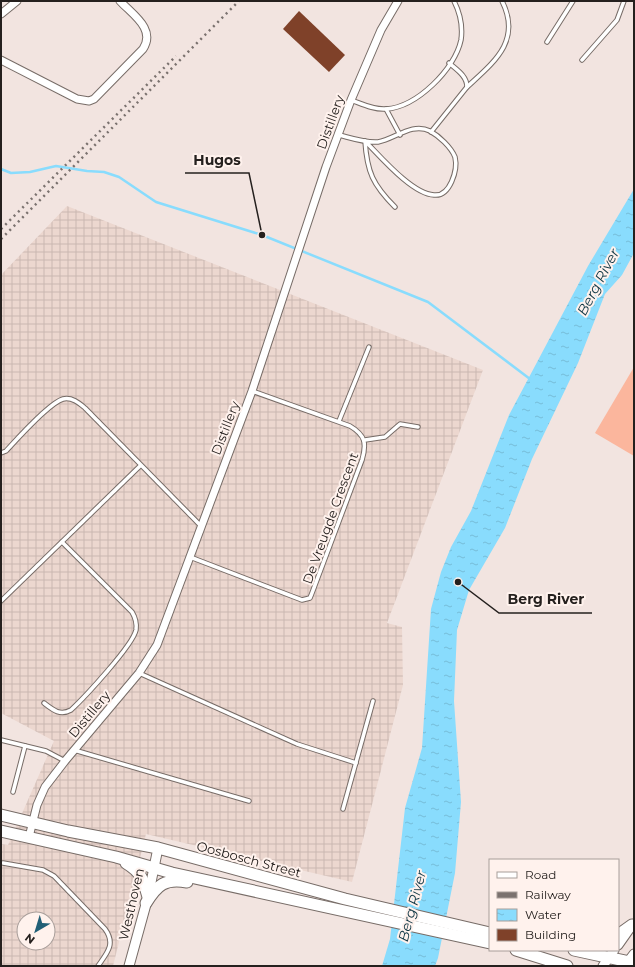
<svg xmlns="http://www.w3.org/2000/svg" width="635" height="967" viewBox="0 0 635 967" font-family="Montserrat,sans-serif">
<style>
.industrial{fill:url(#industrial-grid);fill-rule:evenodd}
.garden{fill:#fbb69d}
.water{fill:url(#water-ripples)}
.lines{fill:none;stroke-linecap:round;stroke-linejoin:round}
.stream{stroke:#89dcfd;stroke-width:2.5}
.building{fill:#7f4129}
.service-casing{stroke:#776c67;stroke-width:5.5}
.minor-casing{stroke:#776c67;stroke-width:9}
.tertiary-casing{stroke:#776c67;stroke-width:11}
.secondary-casing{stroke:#776c67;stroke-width:13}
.service{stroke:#fff;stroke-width:3.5}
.minor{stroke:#fff;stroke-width:7}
.tertiary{stroke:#fff;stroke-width:9}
.secondary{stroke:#fff;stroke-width:11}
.rail{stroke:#7b726f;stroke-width:2.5;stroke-dasharray:2 4;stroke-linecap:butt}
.labels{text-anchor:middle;stroke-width:4;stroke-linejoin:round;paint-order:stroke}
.street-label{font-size:13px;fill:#25201e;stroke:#fff2ed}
.water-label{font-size:14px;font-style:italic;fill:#0f3644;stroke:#fff2ed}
.leader{fill:none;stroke:#25201e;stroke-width:1.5}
.callout-dot{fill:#25201e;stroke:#fff2ed;stroke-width:1.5}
.callout-label{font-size:14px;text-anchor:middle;font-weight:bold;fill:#25201e;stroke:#fff2ed;stroke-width:4;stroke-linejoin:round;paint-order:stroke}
</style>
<defs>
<pattern id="industrial-grid" width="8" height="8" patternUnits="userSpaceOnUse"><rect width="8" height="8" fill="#ecd7cf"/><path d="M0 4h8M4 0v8" fill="none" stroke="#cab8b1"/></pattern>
<pattern id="water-ripples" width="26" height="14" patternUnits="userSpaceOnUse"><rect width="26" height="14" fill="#89dcfd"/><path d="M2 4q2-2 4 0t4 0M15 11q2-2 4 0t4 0" fill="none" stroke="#76bcd8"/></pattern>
</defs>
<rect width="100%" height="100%" fill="#f2e4e0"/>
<path class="industrial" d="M 67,206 L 483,370 L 387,623 L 402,627 L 403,685 L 352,882 L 146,834 L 113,966 L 1,966 L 1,844 L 8,845 L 54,741 L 1,713 L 1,275 ZM 24,919 L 48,919 L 48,943 L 24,943 Z"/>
<path class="garden" d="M 634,367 L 634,456 L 595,433 Z"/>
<path class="water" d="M 634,189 L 634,253 L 622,275 L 605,294 L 578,363 L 532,459 L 505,528 L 469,590 L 457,630 L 454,701 L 461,802 L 455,873 L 438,958 L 435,966 L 382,966 L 390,939 L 405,808 L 422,748 L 431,609 L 441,572 L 451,547 L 471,511 L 509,415 L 588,266 Z"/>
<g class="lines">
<path class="stream" d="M 1,169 L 11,173 L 30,172 L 56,166 L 87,171 L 104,172 L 119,177 L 156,202 L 262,235 L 428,302 L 530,379"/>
</g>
<path class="building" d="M 299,11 L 345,55 L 329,72 L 283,29 Z"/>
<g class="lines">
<defs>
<g id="service">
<path d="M 547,42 L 573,1"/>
<path d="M 582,60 L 617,20 L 624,1"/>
<path d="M 467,87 C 494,62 522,41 502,1"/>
<path d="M 351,100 C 362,104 374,110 386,109 C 417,107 455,69 461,40 C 463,26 460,13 454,1"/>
<path d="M 386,109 L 400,135"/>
<path d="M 431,132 L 467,87 C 467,76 457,70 449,63"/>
<path d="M 339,135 C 351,138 365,143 378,142 C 395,139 412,122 430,131 C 439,136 451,147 455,157 C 458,170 450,197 434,195 C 412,194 380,156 365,141"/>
<path d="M 365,141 C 367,172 373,185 395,207"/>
<path d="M 339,421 L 369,347"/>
<path d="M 365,440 L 385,437 L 400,424 L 418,427"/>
<path d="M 1,453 L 6,451 C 17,439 49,403 63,399 C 72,397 79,403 85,408 L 201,526"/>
<path d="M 190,557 L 302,600 L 310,598 L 312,593 L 362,460 C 367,443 365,435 350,426 L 252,391"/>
<path d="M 1,601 L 140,466"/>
<path d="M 139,673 L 297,744 L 356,763"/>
<path d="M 44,703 C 53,710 60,716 71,710 C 85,697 133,645 136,630 C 137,623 135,617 132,612 L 62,542"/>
<path d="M 1,740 L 46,751 L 65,761"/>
<path d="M 74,750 L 249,801"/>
<path d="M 13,792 L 25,746"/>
<path d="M 343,809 L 373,701"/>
<path d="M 3,863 L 43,870 L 54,876 L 105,929 C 116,944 107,953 98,966"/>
</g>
<g id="minor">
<path d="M 1,14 L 17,1"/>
<path d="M 1,60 L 77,99 L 89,101 L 94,99 L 143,49 C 156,29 133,15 120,1"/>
<path d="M 29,837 L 37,805 L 45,787 L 65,761 L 139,673 L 157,645 L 252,391 L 326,167 L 351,100 L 381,30 L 398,1"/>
</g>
<g id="tertiary">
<path d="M 618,945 L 630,928"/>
<path d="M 129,966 L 148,897 L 158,848"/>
<path d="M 603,966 L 614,950"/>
<path d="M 625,966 L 634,954"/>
</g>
<g id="secondary">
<path d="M 1,815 L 68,831 L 158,848 L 345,899 L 490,933"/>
<path d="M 1,831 L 116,857 L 172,873 L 490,943"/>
<path d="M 126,863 C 142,873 143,879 148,897"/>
<path d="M 146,903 C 157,885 165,878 187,882"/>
<path d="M 618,935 L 632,925"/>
<path d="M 516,950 L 567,966"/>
<path d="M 574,950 L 634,963"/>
</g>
</defs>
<use href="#service" class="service-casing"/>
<use href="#minor" class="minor-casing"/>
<use href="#tertiary" class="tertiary-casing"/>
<use href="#secondary" class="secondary-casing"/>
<use href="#service" class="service"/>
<use href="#minor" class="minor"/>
<use href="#tertiary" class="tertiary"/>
<use href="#secondary" class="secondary"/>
<g class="rail">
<path d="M 1,229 L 176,56"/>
<path d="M 1,239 L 239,1"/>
</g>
</g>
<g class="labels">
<g class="street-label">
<text transform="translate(330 122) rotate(-70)" y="5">Distillery</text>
<text transform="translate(225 428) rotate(-69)" y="5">Distillery</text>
<text transform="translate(330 518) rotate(-70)" y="5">De Vreugde Crescent</text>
<text transform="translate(89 714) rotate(-50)" y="5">Distillery</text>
<text transform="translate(249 859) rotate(15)" y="5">Oosbosch Street</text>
<text transform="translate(131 904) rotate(-77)" y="5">Westhoven</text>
</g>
<g class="water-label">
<text transform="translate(598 282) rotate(-62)" y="5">Berg River</text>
<text transform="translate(412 906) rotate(-75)" y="5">Berg River</text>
</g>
</g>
<path class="leader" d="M262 235L249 173H185M458 582L499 613H592"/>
<g class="callout-dot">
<circle cx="262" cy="235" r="4"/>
<circle cx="458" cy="582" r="4"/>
</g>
<g class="callout-label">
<text x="217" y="165">Hugos</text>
<text x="546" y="604">Berg River</text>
</g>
<rect width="635" height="967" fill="none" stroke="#25201e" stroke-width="4"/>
<rect x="489" y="859" width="130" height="92" fill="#fff2ed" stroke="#a89e9a"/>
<rect x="497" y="872" width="20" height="6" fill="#ffffff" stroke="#a89e9a"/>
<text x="525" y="879" font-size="12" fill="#25201e">Road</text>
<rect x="497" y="892" width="20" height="6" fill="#7b726f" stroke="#a89e9a"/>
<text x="525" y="899" font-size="12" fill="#25201e">Railway</text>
<rect x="497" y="909" width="20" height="12" fill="url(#water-ripples)" stroke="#a89e9a"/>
<text x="525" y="919" font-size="12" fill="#25201e">Water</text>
<rect x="497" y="929" width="20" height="12" fill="#7f4129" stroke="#a89e9a"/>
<text x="525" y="939" font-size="12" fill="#25201e">Building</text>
<g transform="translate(36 931) rotate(218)"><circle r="19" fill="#fff2ed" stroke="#a89e9a"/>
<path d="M0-3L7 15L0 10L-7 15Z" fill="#215f76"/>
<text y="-6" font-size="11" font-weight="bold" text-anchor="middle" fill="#25201e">N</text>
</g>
</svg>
